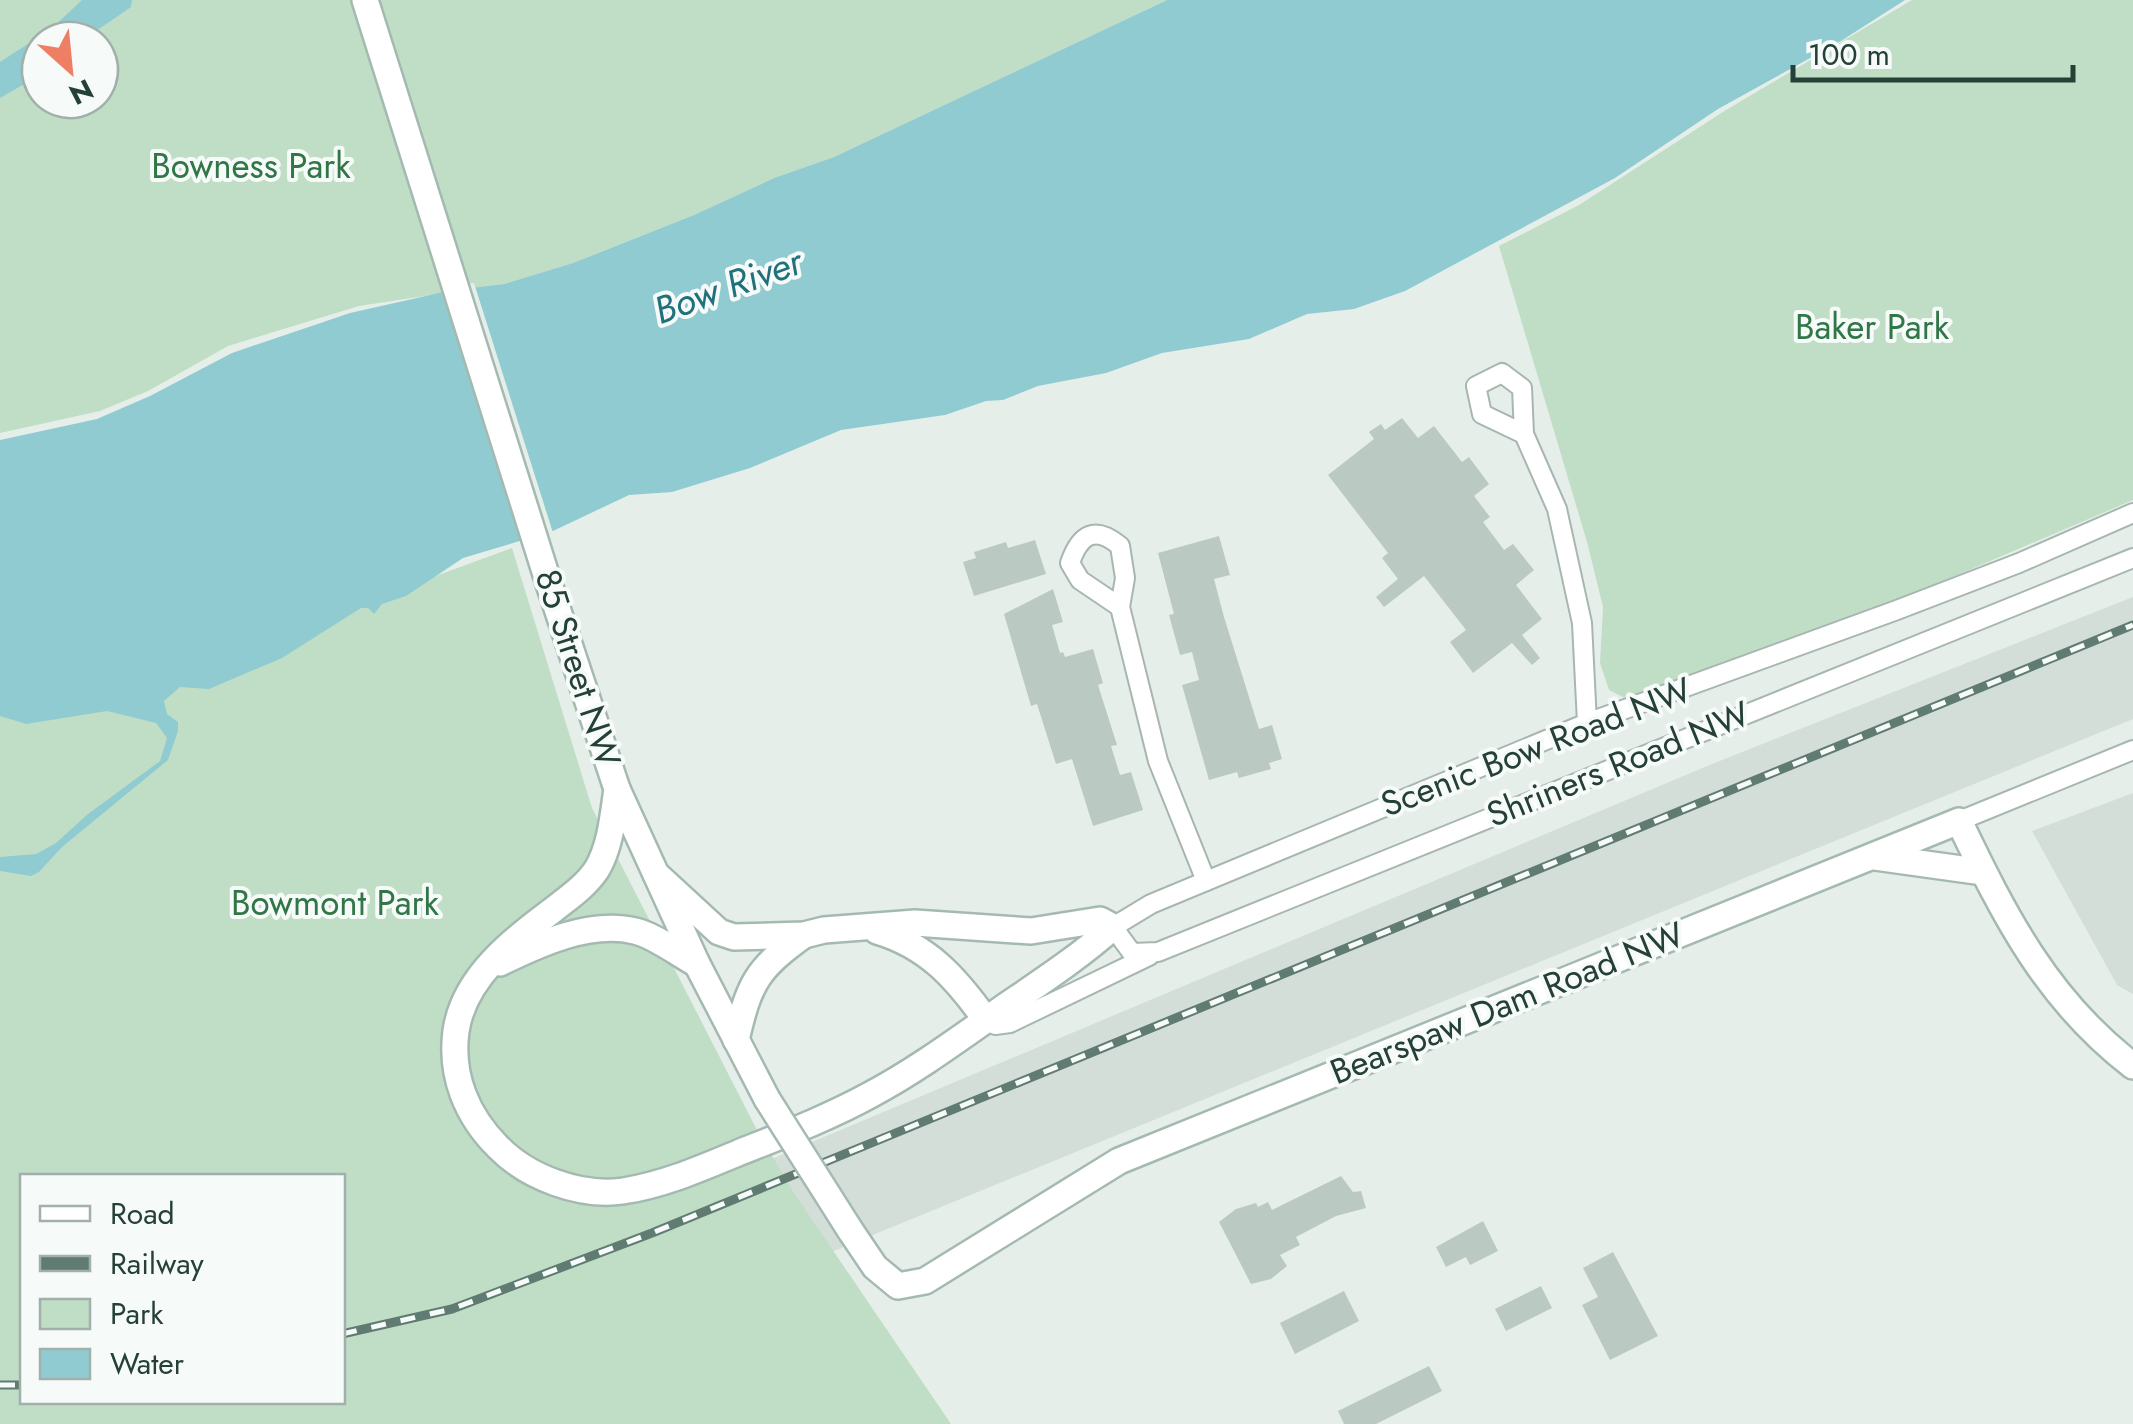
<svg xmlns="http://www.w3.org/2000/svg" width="2133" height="1424" viewBox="0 0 2133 1424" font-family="Jost,sans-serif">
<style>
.built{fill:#d4ded9}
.green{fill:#c0dec6;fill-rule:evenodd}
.water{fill:#90cbd1}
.pier{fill:#e6eeea}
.building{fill:#bbc9c3}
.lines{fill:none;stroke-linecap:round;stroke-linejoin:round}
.street-casing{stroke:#a8b6b1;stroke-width:22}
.secondary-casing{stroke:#a4bab1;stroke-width:30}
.street{stroke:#fff;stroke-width:18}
.secondary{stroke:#fff;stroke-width:25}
.rail-casing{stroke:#607b72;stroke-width:9}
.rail{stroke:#f6faf8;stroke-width:5;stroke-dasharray:15;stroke-linecap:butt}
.secondary-bridge-casing{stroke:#a4bab1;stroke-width:30;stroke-linecap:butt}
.secondary-bridge{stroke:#fff;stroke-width:25}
.labels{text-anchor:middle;stroke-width:8;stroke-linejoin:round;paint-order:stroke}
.park-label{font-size:35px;fill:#307647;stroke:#f6faf8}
.street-label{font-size:35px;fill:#254037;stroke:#f6faf8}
.water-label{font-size:38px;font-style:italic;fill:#20717b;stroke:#f6faf8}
</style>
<rect width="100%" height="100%" fill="#e6eeea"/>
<g class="built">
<path d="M 2133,597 L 2133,719 L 807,1262 L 351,1424 L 0,1424 L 22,1402 L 342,1402 L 717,1182 L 1712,764 Z"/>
<path d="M 2133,793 L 2133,994 L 2117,985 L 2032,831 Z"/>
</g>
<g class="green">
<path d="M 0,0 L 1167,0 L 834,157 L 774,178 L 694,215 L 573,263 L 504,284 L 359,306 L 228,346 L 148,391 L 100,411 L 0,433 ZM 40,40 L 100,40 L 100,100 L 40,100 Z"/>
<path d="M 1912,0 L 2133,0 L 2133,500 L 1857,618 L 1631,701 L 1609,690 L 1600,663 L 1603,607 L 1587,542 L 1499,246 L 1579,205 L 1726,110 Z"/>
<path d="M 512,548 L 592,808 L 757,1130 L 794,1193 L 951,1424 L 0,1424 L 0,691 L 127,689 ZM 22,1176 L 342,1176 L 342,1402 L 22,1402 Z"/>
</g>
<g class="water">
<path d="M 82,0 L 132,0 L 131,7 L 83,40 L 40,40 L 40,75 L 0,98 L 0,62 L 51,29 Z"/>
<path d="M 1167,0 L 1905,0 L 1841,41 L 1718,109 L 1615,178 L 1405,291 L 1354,309 L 1307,314 L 1249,339 L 1162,353 L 1106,373 L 1038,386 L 1003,400 L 986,401 L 945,415 L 841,430 L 750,468 L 672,492 L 629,495 L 553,531 L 463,558 L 406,596 L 382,604 L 374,614 L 368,608 L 361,608 L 282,658 L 209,689 L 180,687 L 164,701 L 167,714 L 178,722 L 178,731 L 168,760 L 62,847 L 39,872 L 31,876 L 0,871 L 0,857 L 36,854 L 56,843 L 88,814 L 160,761 L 167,738 L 156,723 L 107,711 L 26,724 L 0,716 L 0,440 L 97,419 L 150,396 L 232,353 L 350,313 L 448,291 L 504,284 L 573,263 L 694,215 L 774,178 L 834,157 Z"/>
</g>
<path class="pier" d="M 474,283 L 554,536 L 524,545 L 443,287 Z"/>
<g class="building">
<path d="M 1402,418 L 1418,438 L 1434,426 L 1462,462 L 1469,457 L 1489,484 L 1474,496 L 1490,517 L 1483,522 L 1504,550 L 1513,544 L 1534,570 L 1516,585 L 1542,619 L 1522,635 L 1540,658 L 1532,665 L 1512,643 L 1473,673 L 1450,642 L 1466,630 L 1424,576 L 1384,607 L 1376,597 L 1398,579 L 1382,558 L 1388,553 L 1328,475 L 1374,439 L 1369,432 L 1381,424 L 1385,430 Z"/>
<path d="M 1219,536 L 1230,575 L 1214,579 L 1224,617 L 1259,729 L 1272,725 L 1282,759 L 1269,763 L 1271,769 L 1239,778 L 1237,772 L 1209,780 L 1182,685 L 1199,680 L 1192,652 L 1180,655 L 1169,615 L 1174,614 L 1158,553 Z"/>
<path d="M 1035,540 L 1046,574 L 974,596 L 963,562 L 976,558 L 974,552 L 1006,542 L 1008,548 Z"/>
<path d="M 1053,589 L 1063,622 L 1052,625 L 1060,653 L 1063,652 L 1065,657 L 1093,649 L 1103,683 L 1098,685 L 1117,745 L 1111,746 L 1120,775 L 1131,772 L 1143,810 L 1093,826 L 1072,759 L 1056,764 L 1037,704 L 1031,706 L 1004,614 Z"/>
<path d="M 1341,1176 L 1353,1192 L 1361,1191 L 1366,1208 L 1336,1216 L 1296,1237 L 1300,1245 L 1280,1255 L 1287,1266 L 1271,1279 L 1251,1284 L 1219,1222 L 1236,1209 L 1256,1203 L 1258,1207 L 1268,1202 L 1272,1210 Z"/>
<path d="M 1483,1221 L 1498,1251 L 1470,1265 L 1466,1257 L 1446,1267 L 1436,1247 Z"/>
<path d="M 1613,1252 L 1658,1336 L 1610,1360 L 1582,1305 L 1598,1297 L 1583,1268 Z"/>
<path d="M 1541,1286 L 1552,1308 L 1506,1331 L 1495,1309 Z"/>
<path d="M 1344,1291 L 1359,1321 L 1295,1354 L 1280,1323 Z"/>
<path d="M 1429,1366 L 1442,1391 L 1376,1424 L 1344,1424 L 1338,1411 Z"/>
</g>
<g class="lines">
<defs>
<g id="street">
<path d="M 1524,434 L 1482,414 L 1476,386 L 1502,373 L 1522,388 L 1524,434 L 1557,509 L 1582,623 L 1587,723"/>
<path d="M 2133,513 L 2019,563 L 1897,610 L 1587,723 L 1151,904 L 1113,927 L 1132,953 L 1158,952 L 2133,558"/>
<path d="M 1120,607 L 1080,580 L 1070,563 C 1080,534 1095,525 1120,546 L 1125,578 L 1120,607 L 1158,761 L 1206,881"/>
<path d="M 1959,821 L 2133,750"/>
<path d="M 986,1020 L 995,1025 L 1010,1023 L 1149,956"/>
</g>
<g id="secondary">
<path d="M 365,0 L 548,581 L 617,789 L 697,964 L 767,1099"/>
<path d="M 617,789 C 613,815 611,845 597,869 C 586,886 568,898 553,910 C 512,941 464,977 456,1031 C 450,1076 467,1116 498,1147 C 528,1178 581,1197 623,1191 C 663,1185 702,1168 738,1153 C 783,1135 828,1118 870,1095 C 917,1070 960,1038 1003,1008 C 1041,982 1078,958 1113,927 L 1100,920 L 1031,931 L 915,923 L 824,930 L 804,935 L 734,937 L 719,932 L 656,874"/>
<path d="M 1875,857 L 1983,872"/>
<path d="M 877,931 C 928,946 956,978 986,1020"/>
<path d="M 500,963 C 539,944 590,920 635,931 C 656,936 678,954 697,964"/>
<path d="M 736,1040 C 749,984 756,969 804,935"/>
<path d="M 850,1230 L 875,1267 L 898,1286 L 925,1281 L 1119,1161 L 1959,821 C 2005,917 2047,1000 2133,1066"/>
</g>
</defs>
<use href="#street" class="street-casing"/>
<use href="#secondary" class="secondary-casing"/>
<use href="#street" class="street"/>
<use href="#secondary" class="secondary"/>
<defs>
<g id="rail">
<path d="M 342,1334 L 452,1309 L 652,1233 L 2133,625"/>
<path d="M 0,1385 L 22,1385"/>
</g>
</defs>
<use href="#rail" class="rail-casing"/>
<use href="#rail" class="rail"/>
<defs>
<path id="secondary-bridge" d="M 767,1099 L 850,1230"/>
</defs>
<use href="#secondary-bridge" class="secondary-bridge-casing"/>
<use href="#secondary-bridge" class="secondary-bridge"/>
</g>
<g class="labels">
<g class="park-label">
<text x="251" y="178">Bowness Park</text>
<text x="1872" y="339">Baker Park</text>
<text x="335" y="915">Bowmont Park</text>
</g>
<g class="street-label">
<text transform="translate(578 668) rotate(72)" y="12">85 Street NW</text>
<text transform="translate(1536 747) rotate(-21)" y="12">Scenic Bow Road NW</text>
<text transform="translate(1618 764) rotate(-22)" y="12">Shriners Road NW</text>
<text transform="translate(1507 1003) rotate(-22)" y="12">Bearspaw Dam Road NW</text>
</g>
<g class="water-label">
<text transform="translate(728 286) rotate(-20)" y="13">Bow River</text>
</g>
</g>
<rect x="20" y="1174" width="325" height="230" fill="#f6faf8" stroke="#a2b0ab" stroke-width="2.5"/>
<rect x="40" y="1206" width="50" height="15" fill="#ffffff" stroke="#a2b0ab" stroke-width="2.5"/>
<text x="110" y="1224" font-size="30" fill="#254037">Road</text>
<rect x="40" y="1256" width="50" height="15" fill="#607b72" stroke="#a2b0ab" stroke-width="2.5"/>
<text x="110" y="1274" font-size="30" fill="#254037">Railway</text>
<rect x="40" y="1299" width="50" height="30" fill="#c0dec6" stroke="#a2b0ab" stroke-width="2.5"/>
<text x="110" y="1324" font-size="30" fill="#254037">Park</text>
<rect x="40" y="1349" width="50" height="30" fill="#90cbd1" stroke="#a2b0ab" stroke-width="2.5"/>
<text x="110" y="1374" font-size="30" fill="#254037">Water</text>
<g transform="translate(70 70) rotate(153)"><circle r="48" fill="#f6faf8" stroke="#a2b0ab" stroke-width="2.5"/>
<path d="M0-8L18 38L0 25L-18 38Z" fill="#ee7e64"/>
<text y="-15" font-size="28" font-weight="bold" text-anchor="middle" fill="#254037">N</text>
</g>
<path d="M1793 65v15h280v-15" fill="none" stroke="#254037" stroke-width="5"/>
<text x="1808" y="65" font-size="30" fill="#254037" stroke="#f6faf8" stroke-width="8" paint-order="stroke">100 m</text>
</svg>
